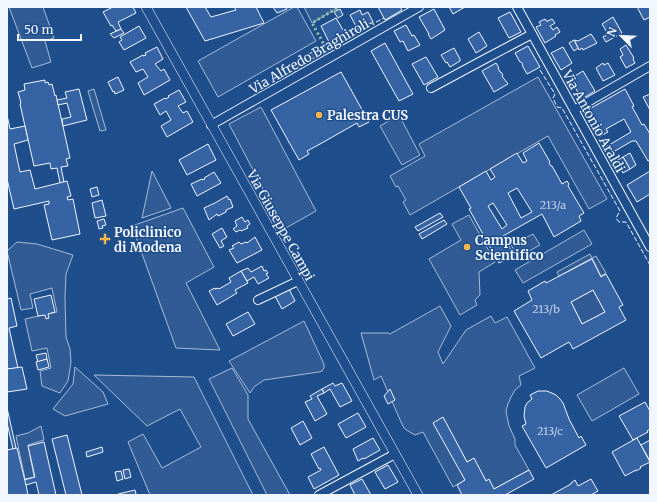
<svg xmlns="http://www.w3.org/2000/svg" width="657" height="502" viewBox="0 0 657 502" font-family="Merriweather,serif">
<style>
.built{fill:#305b95;stroke:#a8bbd7}
.building{fill:#3563a3;stroke:#f2f6ff;fill-rule:evenodd}
.lines{fill:none;stroke-linecap:round;stroke-linejoin:round}
.minor-casing{stroke:#f2f6ff;stroke-width:10}
.tertiary-casing{stroke:#f2f6ff;stroke-width:10}
.minor{stroke:#1f4e8c;stroke-width:8}
.tertiary{stroke:#1f4e8c;stroke-width:9}
.hedge{stroke:#97c8a6;stroke-width:3;stroke-dasharray:2 3;stroke-linecap:butt}
.fence{stroke:#f2f6ff;stroke-width:1;stroke-dasharray:5 2;stroke-linecap:butt}
.poi-dot{fill:#ffb74d;stroke:#1f4e8c;stroke-width:1.5}
.labels{text-anchor:middle;stroke-width:3;stroke-linejoin:round;paint-order:stroke}
.number-label{font-size:11px;fill:#c3d1e8}
.street-label{font-size:13px;fill:#f2f6ff;stroke:#1f4e8c}
.poi-label{font-size:13px;font-weight:bold;fill:#f2f6ff;stroke:#1f4e8c;text-anchor:start}
</style>
<rect width="100%" height="100%" fill="#1f4e8c"/>
<g class="built">
<path d="M 9,7 L 43,7 L 54,38 L 45,41 L 51,62 L 32,68 Z"/>
<path d="M 294,7 L 297,7 L 316,41 L 218,97 L 198,61 Z"/>
<path d="M 304,7 L 339,7 L 312,23 Z"/>
<path d="M 538,77 L 607,199 L 589,209 L 548,136 L 410,215 L 403,202 L 406,200 L 398,186 L 396,187 L 390,176 L 425,156 L 419,144 Z"/>
<path d="M 94,89 L 106,130 L 100,131 L 88,91 Z"/>
<path d="M 261,107 L 316,211 L 284,229 L 229,124 Z"/>
<path d="M 399,115 L 420,155 L 402,165 L 380,126 Z"/>
<path d="M 152,171 L 171,208 L 142,218 Z"/>
<path d="M 183,208 L 214,267 L 186,283 L 220,350 L 176,348 L 132,226 Z"/>
<path d="M 469,215 L 495,262 L 479,272 L 480,295 L 475,300 L 477,305 L 460,315 L 429,259 L 461,240 L 452,224 Z"/>
<path d="M 584,230 L 592,244 L 523,283 L 515,270 Z"/>
<path d="M 533,234 L 540,245 L 518,257 L 511,245 Z"/>
<path d="M 17,242 L 37,244 L 73,255 L 66,274 L 65,298 L 66,337 L 70,349 L 71,362 L 68,381 L 60,393 L 42,386 L 40,371 L 51,368 L 47,348 L 32,351 L 25,319 L 57,312 L 52,288 L 30,294 L 33,308 L 21,310 L 7,251 Z"/>
<path d="M 590,254 L 592,258 L 596,256 L 606,273 L 601,276 L 592,258 L 559,276 L 557,272 Z"/>
<path d="M 593,290 L 605,312 L 582,324 L 571,302 Z"/>
<path d="M 440,306 L 451,326 L 438,352 L 443,364 L 466,330 L 491,316 L 495,323 L 507,317 L 535,368 L 519,376 L 521,385 L 515,390 L 511,397 L 508,404 L 506,411 L 509,426 L 515,439 L 515,445 L 529,470 L 494,489 L 488,480 L 486,481 L 474,459 L 467,462 L 443,418 L 465,480 L 453,487 L 423,432 L 415,435 L 408,431 L 404,428 L 401,422 L 381,376 L 374,380 L 361,333 L 388,333 L 390,334 Z"/>
<path d="M 304,321 L 324,364 L 324,368 L 322,371 L 319,372 L 264,380 L 254,387 L 250,393 L 229,361 Z"/>
<path d="M 75,367 L 103,392 L 108,404 L 65,416 L 53,409 L 73,384 Z"/>
<path d="M 232,368 L 248,395 L 248,419 L 290,495 L 267,495 L 209,379 Z"/>
<path d="M 624,368 L 639,394 L 592,421 L 577,395 Z"/>
<path d="M 94,375 L 194,377 L 253,495 L 150,495 L 128,442 L 143,434 L 162,468 L 201,447 L 180,409 L 147,426 Z"/>
<path d="M 41,426 L 44,440 L 28,445 L 34,477 L 25,479 L 16,436 L 28,433 Z"/>
</g>
<g class="building">
<path d="M 113,7 L 133,7 L 136,13 L 118,22 L 121,29 L 116,31 L 112,25 L 111,26 L 103,12 Z"/>
<path d="M 186,7 L 205,7 L 211,17 L 236,10 L 234,7 L 256,7 L 264,23 L 205,41 Z"/>
<path d="M 273,7 L 286,7 L 287,9 L 277,13 Z"/>
<path d="M 378,7 L 400,7 L 402,10 L 385,20 Z"/>
<path d="M 449,7 L 465,7 L 453,14 Z"/>
<path d="M 637,7 L 650,7 L 650,17 L 644,20 Z"/>
<path d="M 340,9 L 343,15 L 338,18 L 334,12 Z"/>
<path d="M 434,9 L 445,30 L 431,39 L 428,34 L 429,34 L 419,17 Z"/>
<path d="M 360,10 L 362,15 L 368,12 L 373,22 L 358,30 L 350,15 Z"/>
<path d="M 510,12 L 521,32 L 509,38 L 498,18 Z"/>
<path d="M 613,17 L 622,33 L 606,42 L 603,37 L 608,34 L 602,24 Z"/>
<path d="M 336,18 L 346,35 L 340,39 L 338,36 L 334,38 L 335,41 L 330,44 L 321,26 Z"/>
<path d="M 545,19 L 546,21 L 548,21 L 552,19 L 555,23 L 550,26 L 553,30 L 557,27 L 560,32 L 555,35 L 556,36 L 545,43 L 536,27 L 541,25 L 539,22 Z"/>
<path d="M 406,25 L 412,36 L 414,35 L 420,45 L 408,51 L 403,41 L 400,42 L 394,31 Z"/>
<path d="M 139,26 L 146,38 L 124,50 L 119,42 L 122,40 L 120,37 Z"/>
<path d="M 121,29 L 124,33 L 114,38 L 110,34 Z"/>
<path d="M 479,32 L 487,46 L 476,53 L 468,39 Z"/>
<path d="M 591,34 L 597,43 L 583,50 L 582,48 L 579,50 L 574,40 L 578,41 Z"/>
<path d="M 574,40 L 578,48 L 574,51 L 569,43 Z"/>
<path d="M 385,43 L 413,94 L 399,101 L 371,51 Z"/>
<path d="M 626,45 L 634,58 L 633,59 L 635,63 L 626,68 L 620,57 L 623,55 L 620,49 Z"/>
<path d="M 528,46 L 540,67 L 527,74 L 522,65 L 523,64 L 521,62 L 520,62 L 515,53 Z"/>
<path d="M 157,47 L 163,59 L 155,64 L 161,71 L 164,69 L 170,80 L 144,95 L 138,83 L 148,77 L 143,69 L 136,72 L 130,62 L 143,55 L 143,56 L 146,55 L 145,53 Z"/>
<path d="M 563,47 L 572,63 L 561,70 L 551,53 Z"/>
<path d="M 319,48 L 322,54 L 310,60 L 307,55 Z"/>
<path d="M 454,48 L 460,59 L 460,61 L 450,67 L 447,62 L 446,63 L 441,55 Z"/>
<path d="M 426,57 L 438,77 L 424,85 L 412,64 Z"/>
<path d="M 496,63 L 499,68 L 498,68 L 500,72 L 501,72 L 503,75 L 502,76 L 508,84 L 494,92 L 482,71 Z"/>
<path d="M 603,63 L 604,65 L 608,63 L 615,75 L 603,81 L 596,68 Z"/>
<path d="M 583,71 L 595,91 L 582,99 L 570,79 Z"/>
<path d="M 341,72 L 369,122 L 359,127 L 357,123 L 320,144 L 307,151 L 309,154 L 299,160 L 271,110 Z"/>
<path d="M 118,77 L 124,90 L 115,94 L 114,91 L 113,92 L 108,82 Z"/>
<path d="M 45,80 L 45,83 L 48,82 L 49,85 L 52,84 L 55,96 L 56,95 L 70,158 L 66,159 L 68,166 L 61,167 L 64,182 L 60,183 L 57,168 L 51,169 L 50,163 L 34,166 L 20,104 L 21,103 L 18,92 L 25,90 L 24,84 Z"/>
<path d="M 79,89 L 87,120 L 63,126 L 62,119 L 71,117 L 67,103 L 58,105 L 57,100 L 67,98 L 65,92 Z"/>
<path d="M 625,89 L 634,106 L 632,107 L 635,112 L 642,125 L 644,124 L 650,134 L 650,160 L 648,161 L 636,141 L 632,141 L 608,155 L 604,148 L 631,132 L 624,119 L 606,129 L 608,132 L 599,137 L 584,112 Z"/>
<path d="M 179,90 L 186,102 L 178,106 L 183,113 L 187,111 L 193,122 L 167,137 L 161,126 L 171,120 L 166,111 L 160,115 L 154,104 L 165,98 L 166,99 L 169,97 L 168,96 Z"/>
<path d="M 650,94 L 650,110 L 643,97 Z"/>
<path d="M 7,115 L 10,129 L 25,126 L 28,140 L 14,144 L 20,172 L 30,170 L 35,189 L 67,181 L 71,196 L 67,197 L 68,200 L 73,199 L 80,234 L 52,240 L 44,205 L 49,204 L 49,201 L 14,209 L 7,179 Z"/>
<path d="M 539,143 L 550,162 L 549,163 L 551,166 L 552,166 L 562,184 L 567,181 L 569,184 L 568,186 L 584,213 L 579,216 L 581,221 L 554,237 L 542,214 L 503,236 L 514,255 L 499,263 L 469,209 L 471,208 L 459,187 L 486,171 L 491,180 L 495,177 L 490,169 L 517,153 L 523,163 L 527,161 L 523,153 ZM 517,188 L 532,212 L 521,218 L 508,193 ZM 493,203 L 507,225 L 502,229 L 488,206 Z"/>
<path d="M 208,144 L 216,160 L 187,175 L 179,160 Z"/>
<path d="M 630,153 L 636,165 L 630,169 L 623,157 Z"/>
<path d="M 623,157 L 630,169 L 623,173 L 616,161 Z"/>
<path d="M 650,171 L 650,194 L 637,202 L 627,185 Z"/>
<path d="M 214,172 L 221,183 L 197,196 L 191,184 L 202,179 L 202,180 L 205,179 L 204,178 Z"/>
<path d="M 97,187 L 99,195 L 92,197 L 90,189 Z"/>
<path d="M 227,196 L 229,200 L 230,199 L 233,207 L 226,210 L 226,212 L 218,216 L 217,214 L 209,220 L 204,208 L 215,203 Z"/>
<path d="M 102,200 L 106,216 L 95,218 L 92,203 Z"/>
<path d="M 440,213 L 443,217 L 418,231 L 415,227 Z"/>
<path d="M 242,217 L 245,222 L 248,220 L 250,224 L 247,226 L 248,228 L 241,231 L 240,230 L 236,232 L 233,229 L 237,226 L 235,221 Z"/>
<path d="M 104,219 L 106,225 L 102,226 L 103,228 L 99,229 L 97,221 Z"/>
<path d="M 444,220 L 447,224 L 422,239 L 419,234 Z"/>
<path d="M 222,228 L 227,237 L 221,241 L 224,246 L 220,248 L 212,234 Z"/>
<path d="M 255,237 L 262,250 L 237,263 L 229,250 L 234,248 L 232,246 L 239,242 L 241,244 L 246,242 L 247,243 Z"/>
<path d="M 592,259 L 601,277 L 606,274 L 623,305 L 619,307 L 626,320 L 573,349 L 569,342 L 541,358 L 514,311 L 532,300 L 528,291 L 545,281 L 546,283 ZM 593,290 L 605,312 L 582,324 L 571,302 Z"/>
<path d="M 262,266 L 264,271 L 266,270 L 268,273 L 266,274 L 269,278 L 258,284 L 254,277 L 247,281 L 241,271 L 248,268 L 251,272 Z"/>
<path d="M 241,271 L 248,283 L 235,290 L 237,293 L 217,305 L 209,291 L 215,288 L 215,289 L 218,288 L 219,289 L 231,282 L 229,278 Z"/>
<path d="M 289,289 L 295,301 L 282,309 L 275,296 Z"/>
<path d="M 51,295 L 55,312 L 48,314 L 49,318 L 46,319 L 45,315 L 38,316 L 34,299 Z"/>
<path d="M 11,298 L 17,326 L 9,328 L 18,368 L 7,369 L 7,299 Z"/>
<path d="M 248,312 L 255,324 L 233,336 L 226,324 Z"/>
<path d="M 46,353 L 47,359 L 38,362 L 36,355 Z"/>
<path d="M 47,359 L 49,367 L 38,370 L 36,362 Z"/>
<path d="M 22,367 L 27,389 L 7,392 L 7,369 Z"/>
<path d="M 333,383 L 335,386 L 342,383 L 352,401 L 340,407 L 330,389 L 324,393 L 322,389 Z"/>
<path d="M 322,389 L 324,393 L 317,396 L 327,414 L 315,421 L 305,402 L 312,399 L 310,396 Z"/>
<path d="M 390,389 L 395,400 L 388,404 L 384,396 Z"/>
<path d="M 538,391 L 547,391 L 556,395 L 560,399 L 563,403 L 569,419 L 579,438 L 581,436 L 586,445 L 546,468 L 522,426 L 526,424 L 524,416 L 525,407 L 527,403 L 532,399 L 530,395 Z"/>
<path d="M 645,402 L 650,411 L 650,429 L 647,431 L 648,432 L 633,440 L 619,416 Z"/>
<path d="M 7,408 L 16,448 L 13,449 L 7,423 Z"/>
<path d="M 358,413 L 366,427 L 346,438 L 338,424 Z"/>
<path d="M 443,417 L 467,462 L 474,458 L 486,481 L 489,479 L 494,489 L 529,470 L 534,479 L 505,495 L 462,495 L 457,485 L 465,480 L 433,423 Z"/>
<path d="M 303,421 L 312,438 L 300,445 L 291,428 Z"/>
<path d="M 67,435 L 82,495 L 66,495 L 52,439 Z"/>
<path d="M 373,438 L 380,450 L 364,459 L 363,458 L 358,461 L 353,449 Z"/>
<path d="M 637,438 L 650,462 L 640,467 L 641,468 L 636,471 L 636,470 L 625,476 L 612,452 Z"/>
<path d="M 650,440 L 650,461 L 641,445 Z"/>
<path d="M 44,442 L 56,495 L 39,495 L 36,482 L 26,485 L 24,480 L 35,477 L 28,446 Z"/>
<path d="M 102,447 L 103,452 L 87,457 L 86,452 Z"/>
<path d="M 324,447 L 339,475 L 314,489 L 308,477 L 321,470 L 320,468 L 319,469 L 311,454 Z"/>
<path d="M 17,448 L 26,485 L 28,495 L 7,495 L 7,450 Z"/>
<path d="M 388,465 L 398,482 L 385,489 L 375,472 Z"/>
<path d="M 129,469 L 131,477 L 125,479 L 123,470 Z"/>
<path d="M 121,471 L 123,479 L 117,481 L 115,472 Z"/>
<path d="M 362,479 L 371,495 L 355,495 L 350,485 Z"/>
<path d="M 591,479 L 598,491 L 591,495 L 551,495 L 571,484 L 571,483 L 575,480 L 578,486 Z"/>
<path d="M 135,490 L 136,494 L 135,494 L 135,495 L 119,495 L 118,494 Z"/>
</g>
<g class="lines">
<defs>
<g id="minor">
<path d="M 517,7 L 532,34 L 650,247"/>
<path d="M 431,88 L 483,60 L 532,34"/>
<path d="M 574,110 L 650,66"/>
<path d="M 211,125 L 419,7"/>
<path d="M 258,300 L 298,281"/>
<path d="M 319,495 L 395,454"/>
</g>
<path id="tertiary" d="M 146,7 L 418,495"/>
</defs>
<use href="#minor" class="minor-casing"/>
<use href="#tertiary" class="tertiary-casing"/>
<use href="#minor" class="minor"/>
<use href="#tertiary" class="tertiary"/>
<g class="hedge">
<path d="M 368,27 L 376,22"/>
<path d="M 352,36 L 364,29"/>
<path d="M 340,43 L 348,38"/>
<path d="M 329,49 L 327,50 L 312,23 L 339,7"/>
</g>
<g class="fence">
<path d="M 376,22 L 384,18"/>
<path d="M 364,29 L 368,27"/>
<path d="M 348,38 L 352,36"/>
<path d="M 329,49 L 340,43"/>
<path d="M 540,70 L 555,94 L 553,98 L 557,107 L 562,108 L 620,211 L 616,218 L 619,222 L 626,222 L 650,265"/>
</g>
</g>
<g class="poi-dot">
<circle cx="319" cy="115" r="4"/>
<path d="M103 233h4v4h4v4h-4v4h-4v-4h-4v-4h4z"/>
<circle cx="467" cy="247" r="4"/>
</g>
<g class="labels">
<g class="number-label">
<text x="553" y="209">213/a</text>
<text x="546" y="313">213/b</text>
<text x="550" y="435">213/c</text>
</g>
<g class="street-label">
<text transform="translate(309 56) rotate(-30)" y="5">Via Alfredo Braghiroli</text>
<text transform="translate(594 121) rotate(61)" y="5">Via Antonio Araldi</text>
<text transform="translate(281 225) rotate(61)" y="5">Via Giuseppe Campi</text>
</g>
<g class="poi-label">
<text x="327" y="120">Palestra CUS</text>
<text x="114" y="237">Policlinico<tspan x="114" dy="15">di Modena</tspan></text>
<text x="475" y="245">Campus<tspan x="475" dy="15">Scientifico</tspan></text>
</g>
</g>
<rect width="657" height="502" fill="none" stroke="#f2f6ff" stroke-width="16"/>
<g transform="translate(621 36) rotate(294)" stroke="#1f4e8c" stroke-width="3" paint-order="stroke">
<path d="M0-3L7 15L0 10L-7 15Z" fill="#f2f6ff"/>
<text y="-6" font-size="11" font-weight="bold" text-anchor="middle" fill="#f2f6ff">N</text>
</g>
<path d="M18 34v6h63v-6" fill="none" stroke="#f2f6ff" stroke-width="2"/>
<text x="24" y="34" font-size="12" fill="#f2f6ff" stroke="#1f4e8c" stroke-width="3" paint-order="stroke">50 m</text>
</svg>
